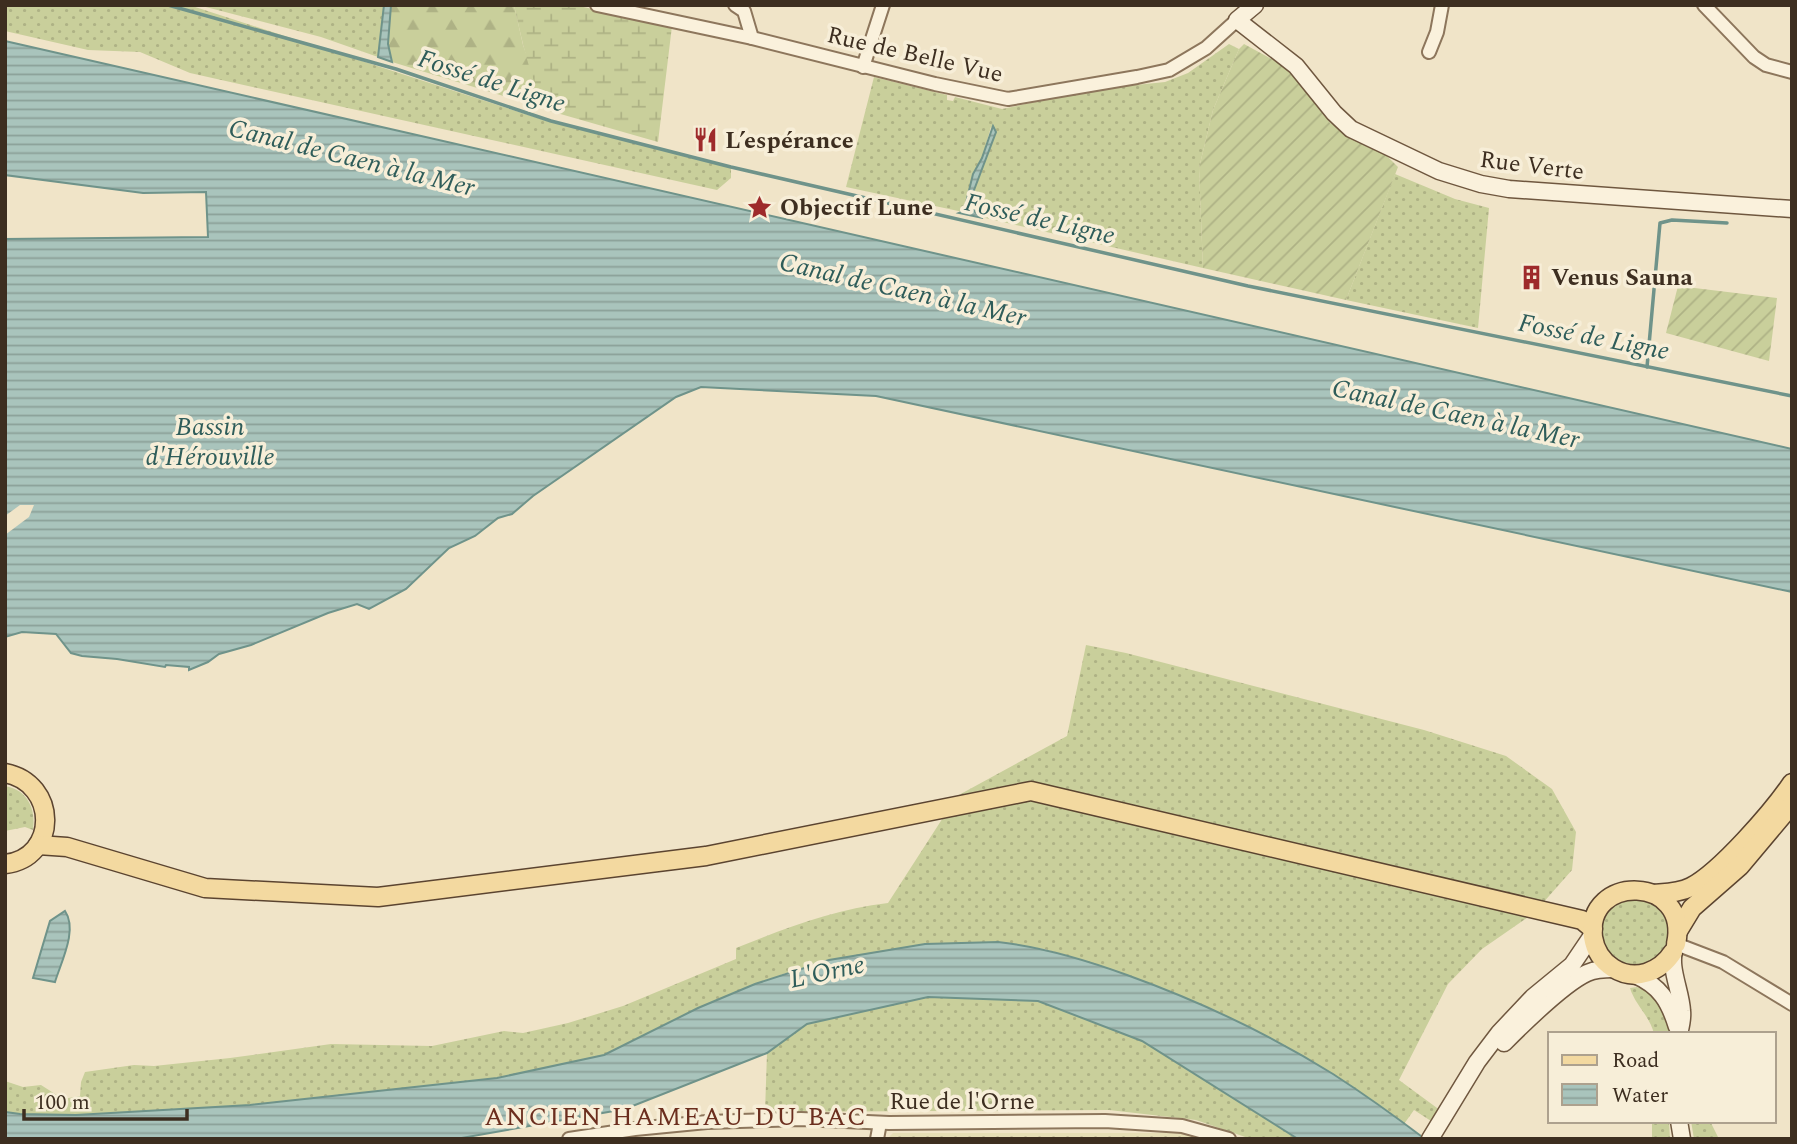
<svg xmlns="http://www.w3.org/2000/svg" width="1797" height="1144" viewBox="0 0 1797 1144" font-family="Spectral,serif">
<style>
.farmland{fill:url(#farmland-dots)}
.grass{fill:url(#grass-dots)}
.forest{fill:url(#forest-firs)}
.wetland{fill:url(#wetland-marsh)}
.garden{fill:url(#garden-furrows)}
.water{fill:url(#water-rules);stroke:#6f938a;stroke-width:2}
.pier{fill:#f0e4c8}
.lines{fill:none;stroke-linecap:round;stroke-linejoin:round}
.stream{stroke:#6f938a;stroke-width:3.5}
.street-casing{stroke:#8d765c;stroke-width:16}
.secondary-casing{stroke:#6f573f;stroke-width:19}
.primary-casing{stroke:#5b4430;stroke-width:21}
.street{stroke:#faf1dc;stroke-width:12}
.secondary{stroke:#faf1dc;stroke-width:16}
.primary{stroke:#f3d9a0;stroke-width:18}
.labels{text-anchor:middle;stroke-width:7;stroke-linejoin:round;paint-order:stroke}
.street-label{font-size:24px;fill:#3d2e20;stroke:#f7eed8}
.poi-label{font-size:24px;font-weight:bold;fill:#3d2e20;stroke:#f7eed8;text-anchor:start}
.water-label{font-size:26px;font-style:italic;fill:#2f5d5a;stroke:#f7eed8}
.neighbourhood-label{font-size:26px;letter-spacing:2px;fill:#6b2e1e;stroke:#f7eed8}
</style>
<defs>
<pattern id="farmland-dots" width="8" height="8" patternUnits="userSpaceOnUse" patternTransform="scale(1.75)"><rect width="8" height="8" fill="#e6deb5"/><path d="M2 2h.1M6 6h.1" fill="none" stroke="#c6bf9b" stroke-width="1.8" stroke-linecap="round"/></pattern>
<pattern id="grass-dots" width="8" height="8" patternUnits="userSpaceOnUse" patternTransform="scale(1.75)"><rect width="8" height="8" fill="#c9cf9b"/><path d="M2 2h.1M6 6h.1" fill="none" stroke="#aeb285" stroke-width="1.8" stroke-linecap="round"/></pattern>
<pattern id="forest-firs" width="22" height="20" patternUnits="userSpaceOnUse" patternTransform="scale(1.75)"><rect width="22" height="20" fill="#c9cf9b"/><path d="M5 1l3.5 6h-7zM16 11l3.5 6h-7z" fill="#aeb285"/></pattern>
<pattern id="wetland-marsh" width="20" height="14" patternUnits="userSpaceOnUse" patternTransform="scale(1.75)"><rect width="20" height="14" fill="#c9cf9b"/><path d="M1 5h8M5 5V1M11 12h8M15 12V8" fill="none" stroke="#aeb285"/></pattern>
<pattern id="garden-furrows" width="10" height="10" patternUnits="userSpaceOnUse" patternTransform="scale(1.75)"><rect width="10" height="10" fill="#c9cf9b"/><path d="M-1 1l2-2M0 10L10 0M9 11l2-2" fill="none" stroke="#aeb285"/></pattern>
<pattern id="water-rules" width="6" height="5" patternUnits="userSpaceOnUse" patternTransform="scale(1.75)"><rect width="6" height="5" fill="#a9c4bc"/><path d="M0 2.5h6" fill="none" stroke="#8ba098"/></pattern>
</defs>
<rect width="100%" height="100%" fill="#f0e4c8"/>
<path class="farmland" d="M 893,1133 L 1189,1133 L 1205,1139 L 887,1139 Z"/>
<g class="grass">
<path d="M 5,5 L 189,5 L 550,122 L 731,167 L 731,178 L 717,190 L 190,73 L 140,52 L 88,50 L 5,31 Z"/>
<path d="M 198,5 L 384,5 L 378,57 L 321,37 Z"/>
<path d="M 1229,44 L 1239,49 L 1213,110 L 1199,168 L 1203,268 L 981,217 C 960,200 988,153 996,132 L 991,127 L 982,158 L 973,174 L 963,212 L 846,187 L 874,77 L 947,95 L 947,100 L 953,101 L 955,97 L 1002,109 L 1097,89 L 1165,82 L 1188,73 Z"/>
<path d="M 1395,174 L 1455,199 L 1489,208 L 1478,328 L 1346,300 Z"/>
<path d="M 1086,645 L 1126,653 L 1424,730 L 1506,756 L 1552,789 L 1576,832 L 1572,870 L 1534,913 L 1482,949 L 1448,984 L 1399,1080 L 1452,1119 L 1445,1130 L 1414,1110 L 1404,1124 L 1331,1073 L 1269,1038 L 1180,995 L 1072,957 L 1044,949 L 998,942 L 925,944 L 829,960 L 783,974 L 654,1030 L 604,1055 L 497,1078 L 250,1105 L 76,1115 L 20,1114 L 5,1112 L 5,1081 L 23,1087 L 41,1085 L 63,1099 L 80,1096 L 81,1082 L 85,1072 L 134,1065 L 154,1066 L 230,1058 L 331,1044 L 432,1046 L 504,1031 L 523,1033 L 568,1023 L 623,1006 L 736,959 L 736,948 C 786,928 835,909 888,903 L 957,796 L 1067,736 Z"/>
<path d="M 5,786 C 28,790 36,809 33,830 L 25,827 L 5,831 Z"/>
<circle cx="1635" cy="932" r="35"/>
<path d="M 1637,987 C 1656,994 1670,1013 1670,1034 L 1654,1034 C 1650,1016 1635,1005 1630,988 Z"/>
<path d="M 928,997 L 1038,1001 L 1142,1041 L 1298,1139 L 1251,1139 L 1196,1120 L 1109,1110 L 765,1112 L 767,1053 L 807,1024 Z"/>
<path d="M 1652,1121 L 1669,1121 L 1670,1139 L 1652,1139 Z"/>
<path d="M 1691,1121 L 1710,1121 L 1719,1139 L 1694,1139 Z"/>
</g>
<path class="forest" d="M 391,5 L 514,5 L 523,45 L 544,105 L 540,107 L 392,62 L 388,44 Z"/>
<path class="wetland" d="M 514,5 L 574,5 L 672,26 L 658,142 L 550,111 C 532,92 520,31 514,5 Z"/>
<g class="garden">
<path d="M 1244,44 L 1288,68 L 1330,116 L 1328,120 L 1330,123 L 1384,153 L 1398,167 L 1346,300 L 1203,268 L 1199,168 L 1213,110 L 1239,49 Z"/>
<path d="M 1678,286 L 1777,298 L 1769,361 L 1666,333 Z"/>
</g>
<g class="water">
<path d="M 384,5 L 391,5 L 388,44 L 392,62 L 378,57 Z"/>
<path d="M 5,41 L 1792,449 L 1792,592 L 876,396 L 701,387 L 676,397 L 533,496 L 512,514 L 498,518 L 475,536 L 449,548 L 406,589 L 369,609 L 357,604 L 328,613 L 251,645 L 219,654 L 208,662 L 189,670 L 189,667 L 166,665 L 165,667 L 117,659 L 82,656 L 71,653 L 56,634 L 22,632 L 5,637 L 5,239 L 208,237 L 206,192 L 143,193 L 5,175 Z"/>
<path d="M 993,126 L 996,132 L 971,198 L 975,212 L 983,218 L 959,213 L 964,211 L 973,174 L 982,158 Z"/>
<path d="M 65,911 C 78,930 61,962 55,982 L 33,978 L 50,921 Z"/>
<path d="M 998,942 C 1043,947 1086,960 1127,975 C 1199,1001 1269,1034 1333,1074 C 1364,1094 1396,1117 1425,1139 L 1298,1139 L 1142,1041 L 1038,1001 L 928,997 L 807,1024 L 767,1053 L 625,1109 L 456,1139 L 5,1139 L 5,1112 L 20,1114 L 76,1115 L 250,1105 L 497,1078 L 604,1055 L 698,1008 L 755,984 L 829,960 L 925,944 Z"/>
</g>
<path class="pier" d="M 20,505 L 34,505 L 29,517 L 5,535 L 5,516 Z"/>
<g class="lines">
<g class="stream">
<path d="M 168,5 L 396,69 L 551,121 L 731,167 L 1248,286 L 1792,396"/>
<path d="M 1647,367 L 1660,223 L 1672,220 L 1727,223"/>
</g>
<defs>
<g id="street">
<path d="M 597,5 L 752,38 L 935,84 L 1008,99 L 1137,77 L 1169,70 L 1206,48 L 1237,20"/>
<path d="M 735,5 L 744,11 L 752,38"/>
<path d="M 1704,5 L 1754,57 L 1766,65 L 1792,72"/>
<path d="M 1429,52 L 1437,32 L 1442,5"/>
<path d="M 863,67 L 883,5"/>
<path d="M 1676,944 L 1723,962 L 1792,1004"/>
<path d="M 569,1139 L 635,1129 L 707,1122 L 801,1119 L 889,1123 L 1105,1121 L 1182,1126 L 1229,1139"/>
<path d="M 877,1139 L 880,1123"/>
</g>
<g id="secondary">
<path d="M 1255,5 L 1237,20 L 1296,66 L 1334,113 L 1351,129 L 1439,171 L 1481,184 L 1509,189 L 1792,209"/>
<path d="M 1675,947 C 1668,967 1681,990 1682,1011 C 1683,1019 1681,1026 1679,1034"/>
<path d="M 1635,975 C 1660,986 1669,1001 1677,1027"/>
<path d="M 1504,1043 C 1522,1025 1565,983 1587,973 C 1596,969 1605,969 1614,969"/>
<path d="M 1679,1121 L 1682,1139"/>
<path d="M 1430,1139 L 1477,1062 L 1499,1033 L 1533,997 L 1572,965 L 1593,934"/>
</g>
<g id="primary">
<path d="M 5,773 C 58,783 59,858 5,864"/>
<path d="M 38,845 L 67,847 L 205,888 L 378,897 L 706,856 L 1031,791 L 1582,920 L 1593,929"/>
<path d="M 1654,894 C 1666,893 1679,893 1691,887 C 1720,872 1773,811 1792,783"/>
<path d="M 1678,931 L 1692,908 L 1740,866 L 1792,804"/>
<path d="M 1673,952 C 1660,972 1635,982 1613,968 C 1602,961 1595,950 1593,937 C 1585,873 1691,875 1676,944"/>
</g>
</defs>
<use href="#street" class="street-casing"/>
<use href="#secondary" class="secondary-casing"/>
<use href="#primary" class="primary-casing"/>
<use href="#street" class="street"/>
<use href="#secondary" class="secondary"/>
<use href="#primary" class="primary"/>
</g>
<defs>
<symbol id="restaurant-bare" viewBox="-9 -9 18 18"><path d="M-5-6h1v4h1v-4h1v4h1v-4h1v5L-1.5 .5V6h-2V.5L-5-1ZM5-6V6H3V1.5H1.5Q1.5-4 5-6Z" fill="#9e2a2b" stroke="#f7eed8" stroke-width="2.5" paint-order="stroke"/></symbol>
<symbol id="sight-bare" viewBox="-9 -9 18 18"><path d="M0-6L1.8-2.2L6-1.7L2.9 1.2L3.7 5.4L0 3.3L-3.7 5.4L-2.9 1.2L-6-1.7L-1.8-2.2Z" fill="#9e2a2b" stroke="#f7eed8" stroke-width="2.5" paint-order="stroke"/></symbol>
<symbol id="building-bare" viewBox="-9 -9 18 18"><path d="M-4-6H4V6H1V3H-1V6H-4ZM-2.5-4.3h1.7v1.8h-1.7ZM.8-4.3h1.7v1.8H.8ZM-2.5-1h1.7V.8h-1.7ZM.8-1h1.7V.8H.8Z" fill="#9e2a2b" stroke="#f7eed8" stroke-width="2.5" paint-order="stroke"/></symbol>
</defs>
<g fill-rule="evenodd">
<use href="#restaurant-bare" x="688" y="122" width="35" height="35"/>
<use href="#sight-bare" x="742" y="190" width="35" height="35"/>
<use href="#building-bare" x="1514" y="260" width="35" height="35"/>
</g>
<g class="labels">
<g class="street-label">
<text transform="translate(915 54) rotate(13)" y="8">Rue de Belle Vue</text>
<text transform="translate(1532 165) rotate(7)" y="8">Rue Verte</text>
<text x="962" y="1109">Rue de l'Orne</text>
</g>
<g class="poi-label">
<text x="725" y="148">L’espérance</text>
<text x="780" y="215">Objectif Lune</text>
<text x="1551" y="285">Venus Sauna</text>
</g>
<g class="water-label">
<text transform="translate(492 80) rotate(18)" y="9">Fossé de Ligne</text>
<text transform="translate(352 157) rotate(14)" y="9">Canal de Caen à la Mer</text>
<text transform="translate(1040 218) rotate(13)" y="9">Fossé de Ligne</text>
<text transform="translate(903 289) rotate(13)" y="9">Canal de Caen à la Mer</text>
<text transform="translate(1594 336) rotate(11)" y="9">Fossé de Ligne</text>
<text transform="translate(1456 413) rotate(12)" y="9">Canal de Caen à la Mer</text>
<text x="210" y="435">Bassin<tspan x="210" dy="30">d'Hérouville</tspan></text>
<text transform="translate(827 971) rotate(-12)" y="9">L'Orne</text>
</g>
<g class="neighbourhood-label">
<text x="676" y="1125">ANCIEN HAMEAU DU BAC</text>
</g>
</g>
<rect width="1797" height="1144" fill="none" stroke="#3d2e20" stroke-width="14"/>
<rect x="1548" y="1032" width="228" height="91" fill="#f7eed8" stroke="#ada18e" stroke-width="2"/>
<rect x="1562" y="1055" width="35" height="10" fill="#f3d9a0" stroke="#ada18e" stroke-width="2"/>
<text x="1612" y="1067" font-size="21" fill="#3d2e20">Road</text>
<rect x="1562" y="1084" width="35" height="21" fill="url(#water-rules)" stroke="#ada18e" stroke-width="2"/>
<text x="1612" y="1102" font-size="21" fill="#3d2e20">Water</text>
<path d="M24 1109v10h163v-10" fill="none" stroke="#3d2e20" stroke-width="3.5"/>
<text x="35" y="1109" font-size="21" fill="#3d2e20" stroke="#f7eed8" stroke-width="5" paint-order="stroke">100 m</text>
</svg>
